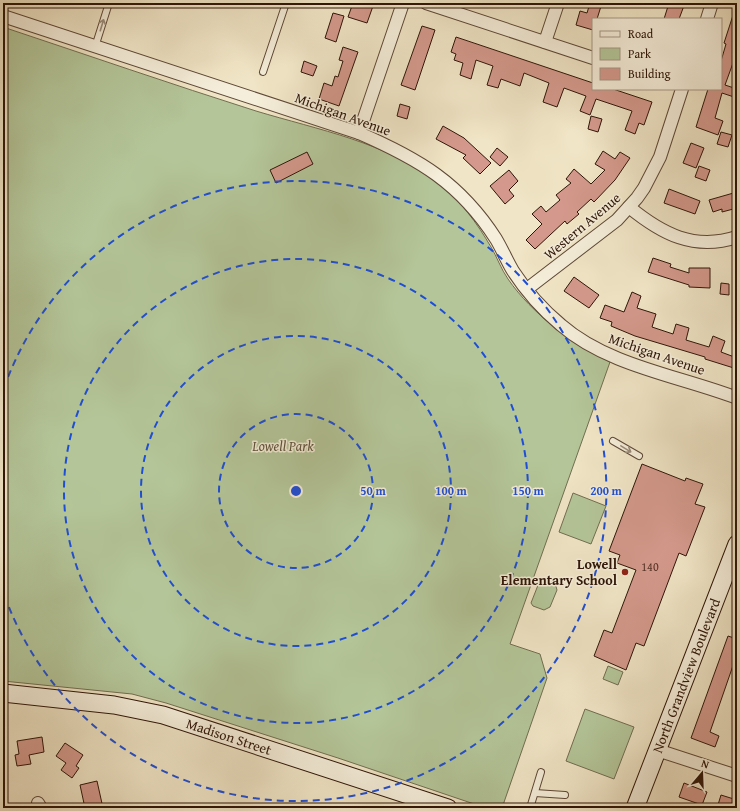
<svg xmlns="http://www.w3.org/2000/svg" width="740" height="811" viewBox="0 0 740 811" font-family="'Gentium Book Plus',serif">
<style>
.green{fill:#b4c699;stroke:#716d50}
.building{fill:#d4998c;stroke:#2e1407}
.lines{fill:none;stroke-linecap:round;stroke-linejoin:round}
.lane-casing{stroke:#5e4837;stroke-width:8}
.street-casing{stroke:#5e4837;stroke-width:14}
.secondary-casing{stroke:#2e1407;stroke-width:19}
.lane{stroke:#f5eeda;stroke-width:6}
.street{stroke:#f5eeda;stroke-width:12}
.secondary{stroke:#f5eeda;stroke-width:17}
.oneway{stroke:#9b8c7b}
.ring{fill:none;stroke:#1d4ed8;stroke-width:2;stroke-dasharray:7 5}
.poi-dot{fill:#8f2418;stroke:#f5eeda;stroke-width:1.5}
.labels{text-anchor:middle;stroke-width:3;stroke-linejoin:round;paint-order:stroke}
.number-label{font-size:12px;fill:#583528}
.street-label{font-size:14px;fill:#2e1407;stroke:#f5eeda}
.park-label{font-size:14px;font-style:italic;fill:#5d523a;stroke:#f5eeda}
.poi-label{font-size:14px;font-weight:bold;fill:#2e1407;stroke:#f5eeda;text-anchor:end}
.centre{fill:#1d4ed8;stroke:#f5eeda;stroke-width:2}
.ring-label{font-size:12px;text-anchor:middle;font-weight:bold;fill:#1d4ed8;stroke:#f5eeda;stroke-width:3;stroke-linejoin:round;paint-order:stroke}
</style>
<rect width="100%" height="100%" fill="#f0e5c6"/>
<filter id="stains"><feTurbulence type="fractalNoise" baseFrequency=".005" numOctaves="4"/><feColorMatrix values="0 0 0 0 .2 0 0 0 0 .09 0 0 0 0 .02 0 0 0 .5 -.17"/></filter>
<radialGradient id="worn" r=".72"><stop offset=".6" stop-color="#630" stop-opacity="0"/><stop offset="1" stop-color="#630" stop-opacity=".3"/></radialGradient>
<g class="green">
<path d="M 3,27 C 87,55 171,84 256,111 C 319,130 386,142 439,183 C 460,200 477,223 491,247 C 497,257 501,269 508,279 C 533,315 571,342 610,362 L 510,644 L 540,654 L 547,678 L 502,808 L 486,808 L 338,758 L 166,703 L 132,694 L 3,681 Z"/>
<path d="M 573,493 L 606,506 L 591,544 L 559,532 Z"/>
<path d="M 544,579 L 555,583 L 557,590 L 550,607 L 544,610 L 533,606 L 531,603 L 540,580 Z"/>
<path d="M 608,666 L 623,672 L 618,685 L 603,679 Z"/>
<path d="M 585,709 L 634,727 L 614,779 L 566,761 Z"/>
</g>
<g class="building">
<path d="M 353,3 L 363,3 L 373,6 L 367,23 L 348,17 Z"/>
<path d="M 590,3 L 602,3 L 597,19 L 593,19 L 593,30 L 576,25 L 580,11 L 587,13 Z"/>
<path d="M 669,3 L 685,3 L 679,19 L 664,19 Z"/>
<path d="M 735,9 L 737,9 L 737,52 L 725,85 L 737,89 L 737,98 L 722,93 L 715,118 L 723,121 L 718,135 L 696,127 L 708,89 L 721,89 L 721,61 L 726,44 L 724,43 Z"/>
<path d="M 333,13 L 344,16 L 336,42 L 325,38 Z"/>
<path d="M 422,26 L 435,30 L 415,90 L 401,85 Z"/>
<path d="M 456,37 L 593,83 L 593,89 L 613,89 L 652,102 L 644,125 L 639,123 L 635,134 L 625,130 L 632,111 L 596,99 L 590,115 L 580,111 L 586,96 L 564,88 L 557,107 L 543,102 L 549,83 L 524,73 L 520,86 L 501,79 L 498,88 L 487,85 L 493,66 L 476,60 L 471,79 L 460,75 L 463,63 L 454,60 L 456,54 L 451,52 Z"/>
<path d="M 343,47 L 358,52 L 339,106 L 319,99 L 324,83 L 332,86 L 335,76 L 338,77 L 343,61 L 339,60 Z"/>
<path d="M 304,61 L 317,66 L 313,76 L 301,72 Z"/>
<path d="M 400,104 L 410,107 L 407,119 L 397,116 Z"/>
<path d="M 591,116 L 602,119 L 598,132 L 588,129 Z"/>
<path d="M 443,126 L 464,138 L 491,163 L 480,174 L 463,158 L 466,155 L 436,139 Z"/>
<path d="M 721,132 L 732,135 L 728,147 L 717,144 Z"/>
<path d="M 691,143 L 704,148 L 696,168 L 683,163 Z"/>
<path d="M 497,148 L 508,157 L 500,166 L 490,157 Z"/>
<path d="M 603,151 L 615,159 L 620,152 L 630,158 L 615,180 L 594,202 L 591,199 L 577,212 L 579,214 L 567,224 L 565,221 L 535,249 L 526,240 L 542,224 L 532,214 L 541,206 L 546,212 L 560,200 L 556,195 L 571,183 L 566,179 L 574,169 L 591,184 L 605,170 L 595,164 Z"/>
<path d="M 307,152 L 313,164 L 276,183 L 270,170 Z"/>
<path d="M 699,166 L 710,170 L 706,181 L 695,177 Z"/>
<path d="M 509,170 L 518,181 L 509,190 L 514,196 L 505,204 L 490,186 Z"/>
<path d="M 669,189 L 700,201 L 695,214 L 664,203 Z"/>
<path d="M 737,192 L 737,208 L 722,212 L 722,209 L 713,212 L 709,200 Z"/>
<path d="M 653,258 L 671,264 L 670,267 L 689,273 L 689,268 L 710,268 L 710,288 L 689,287 L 689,285 L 648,272 Z"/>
<path d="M 574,277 L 599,295 L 589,308 L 564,291 Z"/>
<path d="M 721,283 L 729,284 L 729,295 L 720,294 Z"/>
<path d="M 632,292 L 641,296 L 637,308 L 656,314 L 652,327 L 673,334 L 676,324 L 689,328 L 686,340 L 709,347 L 713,336 L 725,341 L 721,352 L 737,358 L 737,369 L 705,359 L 705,357 L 635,336 L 611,326 L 612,322 L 600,318 L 605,305 L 624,312 Z"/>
<path d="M 642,464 L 685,481 L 686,478 L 703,484 L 695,504 L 705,507 L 686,556 L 679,553 L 644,646 L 636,643 L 626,670 L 594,656 L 604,630 L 612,633 L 636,570 L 617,563 L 620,555 L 609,551 Z"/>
<path d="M 728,636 L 737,639 L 737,654 L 710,732 L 719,736 L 715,747 L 691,738 Z"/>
<path d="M 42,737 L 44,752 L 29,755 L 31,764 L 17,766 L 15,755 L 19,754 L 17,741 Z"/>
<path d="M 65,743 L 83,755 L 76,766 L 79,768 L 72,778 L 61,770 L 66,763 L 56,756 Z"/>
<path d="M 97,781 L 103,808 L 85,808 L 80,785 Z"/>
<path d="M 684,783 L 707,792 L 702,805 L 679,797 Z"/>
<path d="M 721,795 L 737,800 L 737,808 L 717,808 Z"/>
</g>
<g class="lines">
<defs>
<g id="lane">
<path d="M 95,47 L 109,3"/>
<path d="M 263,72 L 286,3"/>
<path d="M 613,441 L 639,456"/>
<path d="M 535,793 L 565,795"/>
<path d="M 530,808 L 541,772"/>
</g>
<g id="street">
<path d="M 426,3 L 593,58"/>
<path d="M 3,16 L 359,133 C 419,159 460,183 496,239 C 502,249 507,261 513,271 C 526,291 543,310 561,325 C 608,366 680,376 737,398"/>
<path d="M 707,19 L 712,3"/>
<path d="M 545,42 L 558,3"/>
<path d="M 359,133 L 403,3"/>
<path d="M 629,207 C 662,234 694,251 737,237"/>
<path d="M 527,289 L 617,220 L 637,198 L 644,188 L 660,157 L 682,89"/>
<path d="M 657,750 L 737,776"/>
<path d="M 38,803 L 41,808"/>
</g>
<g id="secondary">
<path id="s1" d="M 3,693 L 114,705 L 163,715 L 448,808"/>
<path id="s2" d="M 635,808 L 737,544"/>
</g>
</defs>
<use href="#lane" class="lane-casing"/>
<use href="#street" class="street-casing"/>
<use href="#secondary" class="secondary-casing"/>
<use href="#lane" class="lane"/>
<use href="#street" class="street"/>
<use href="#secondary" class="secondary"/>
</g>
<defs><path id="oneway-shaft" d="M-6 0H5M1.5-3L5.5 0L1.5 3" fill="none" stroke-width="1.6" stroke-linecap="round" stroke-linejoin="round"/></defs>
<g class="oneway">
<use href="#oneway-shaft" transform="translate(102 25) rotate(-73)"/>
<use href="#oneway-shaft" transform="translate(626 449) rotate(31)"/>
</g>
<g class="ring">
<circle cx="296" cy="491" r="77"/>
<circle cx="296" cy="491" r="155"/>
<circle cx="296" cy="491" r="232"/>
<path d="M4 388A310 310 0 1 1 4 594"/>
</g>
<circle class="poi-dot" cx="625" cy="572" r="4"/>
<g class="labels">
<g class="number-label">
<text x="650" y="571">140</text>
</g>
<g class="street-label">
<text transform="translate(343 114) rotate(20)" y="5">Michigan Avenue</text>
<text transform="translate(582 226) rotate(-40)" y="5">Western Avenue</text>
<text transform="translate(657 354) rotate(19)" y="5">Michigan Avenue</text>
<text dy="5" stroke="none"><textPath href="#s2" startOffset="142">North Grandview Boulevard</textPath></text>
<text dy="5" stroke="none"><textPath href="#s1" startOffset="231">Madison Street</textPath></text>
</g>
<g class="park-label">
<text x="283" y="451">Lowell Park</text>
</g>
<g class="poi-label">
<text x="617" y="569">Lowell<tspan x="617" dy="16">Elementary School</tspan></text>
</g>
</g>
<circle cx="296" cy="491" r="6" class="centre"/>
<g class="ring-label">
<text x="373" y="495">50 m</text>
<text x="451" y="495">100 m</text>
<text x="528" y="495">150 m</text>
<text x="606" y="495">200 m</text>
</g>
<rect width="740" height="811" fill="none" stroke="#f0e5c6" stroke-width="16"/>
<rect x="4" y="4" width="732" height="803" fill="none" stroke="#2e1407" stroke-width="2"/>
<rect x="8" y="8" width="724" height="795" fill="none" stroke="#2e1407"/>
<rect x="592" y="18" width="130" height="72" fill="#f5eeda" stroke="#a59786"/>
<rect x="600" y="31" width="20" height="6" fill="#f5eeda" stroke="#a59786"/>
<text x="628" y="38" font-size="12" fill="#2e1407">Road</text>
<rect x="600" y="48" width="20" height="12" fill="#b4c699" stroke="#a59786"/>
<text x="628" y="58" font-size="12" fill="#2e1407">Park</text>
<rect x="600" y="68" width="20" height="12" fill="#d4998c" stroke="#a59786"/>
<text x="628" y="78" font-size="12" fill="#2e1407">Building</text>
<g transform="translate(702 773) rotate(19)" stroke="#f5eeda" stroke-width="3" paint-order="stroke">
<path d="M0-3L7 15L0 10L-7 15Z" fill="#2e1407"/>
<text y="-6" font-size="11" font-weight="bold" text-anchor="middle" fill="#2e1407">N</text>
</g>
<rect width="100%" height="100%" filter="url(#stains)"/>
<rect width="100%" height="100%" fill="url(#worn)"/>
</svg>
